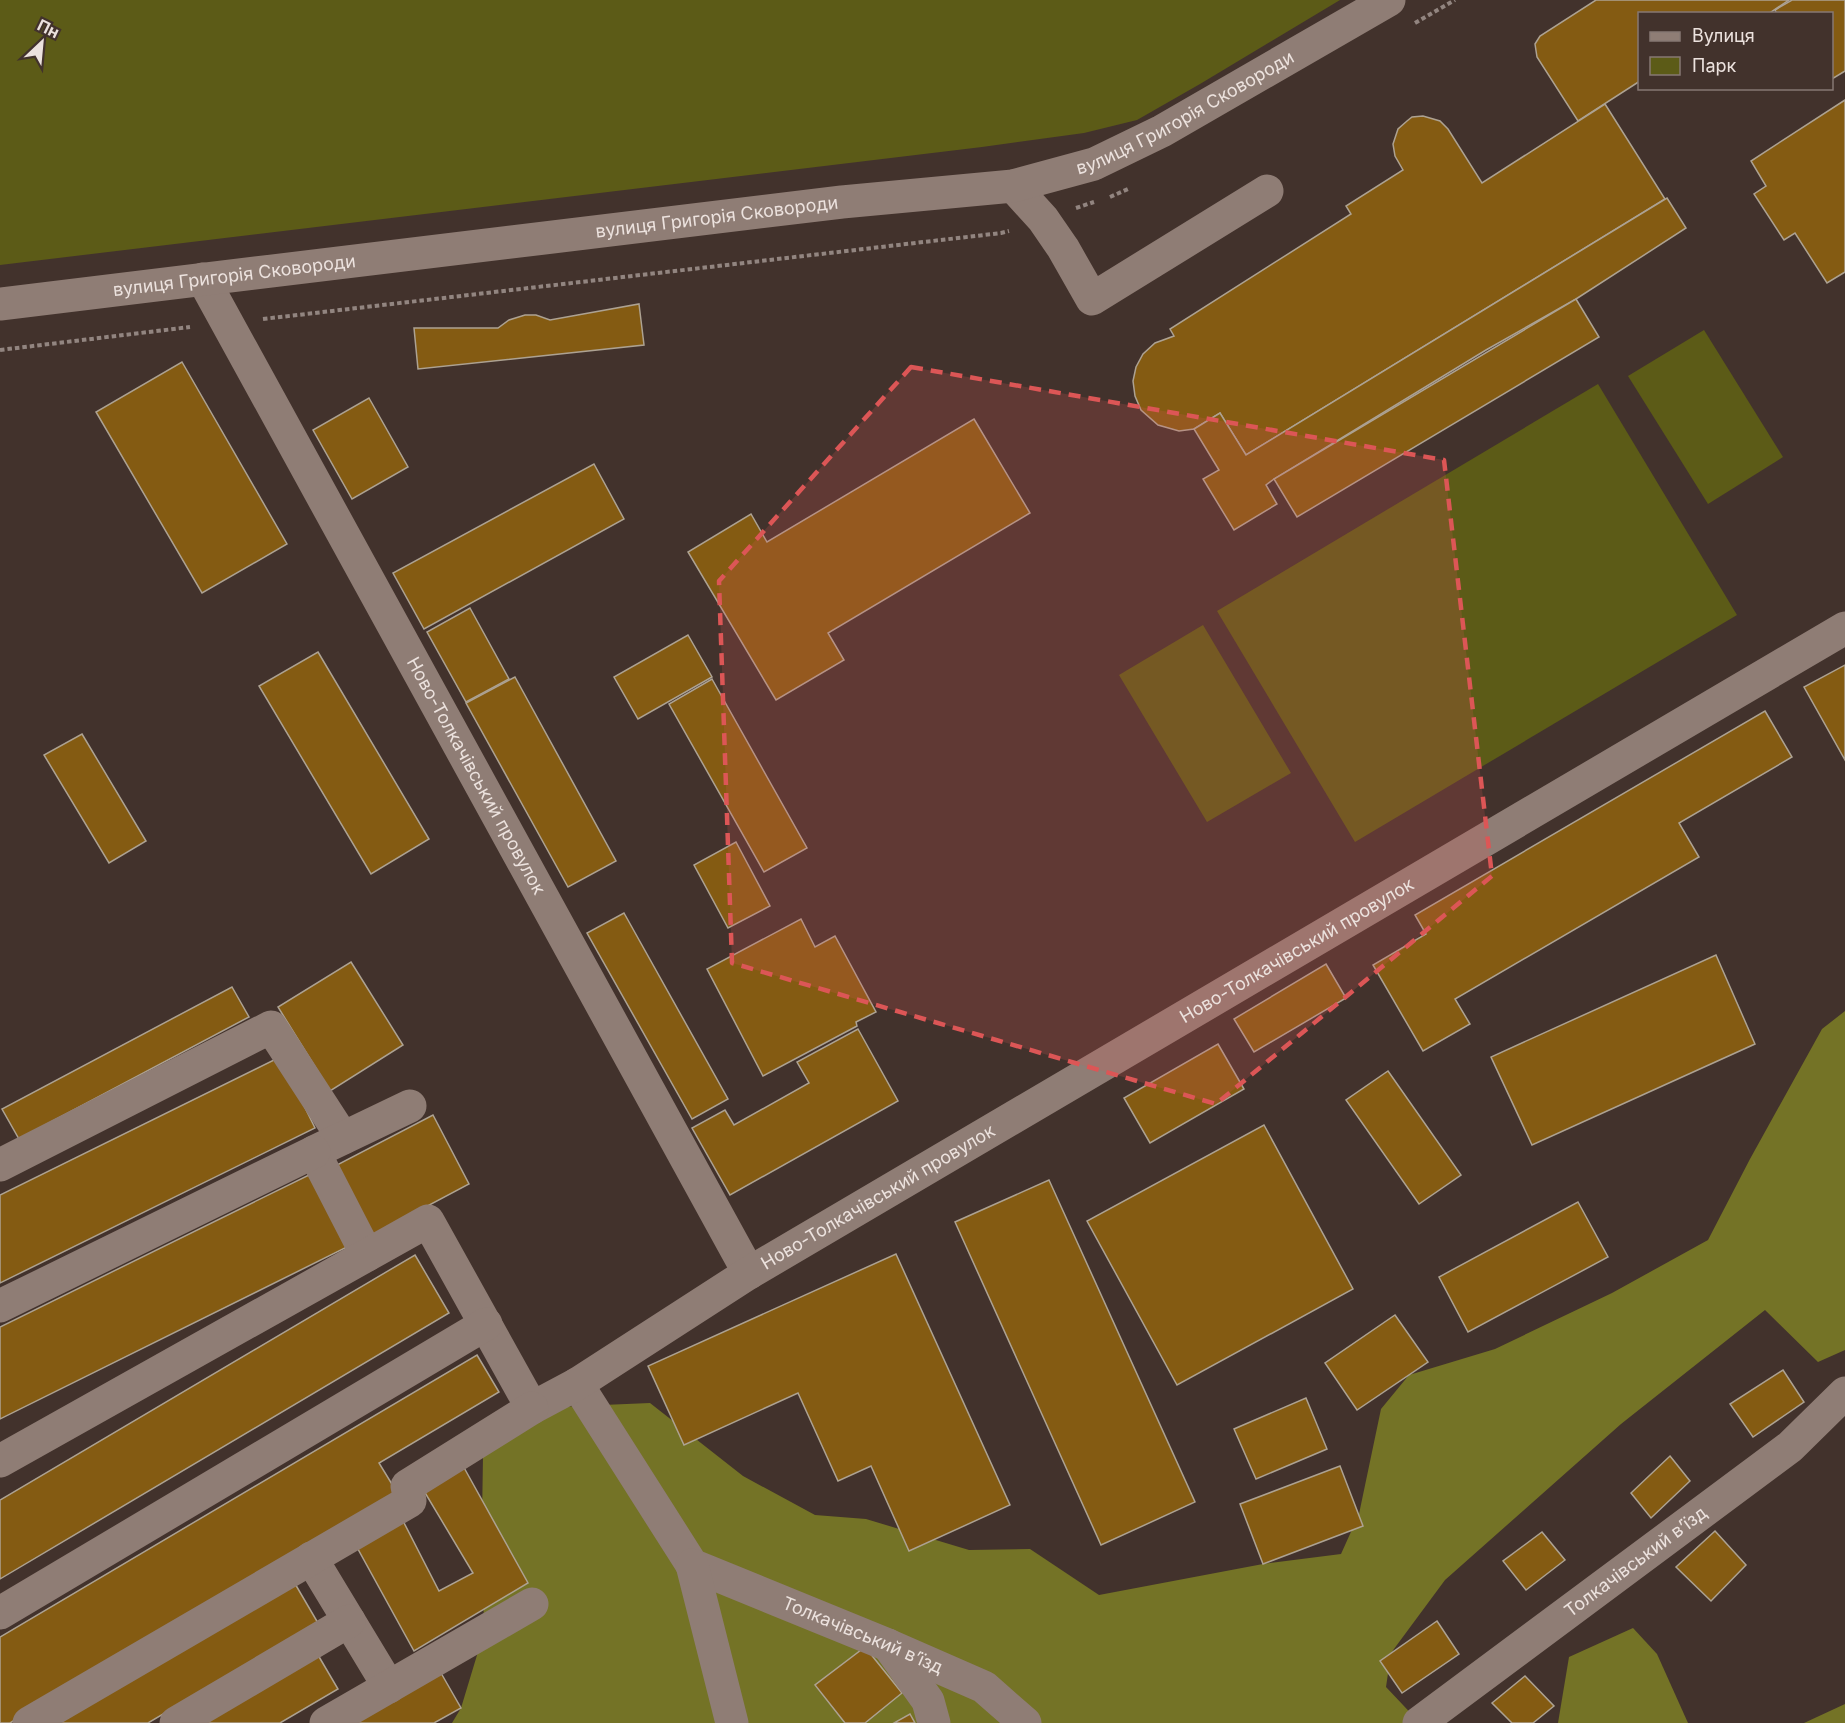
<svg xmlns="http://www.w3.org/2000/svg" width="1845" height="1723" viewBox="0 0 1845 1723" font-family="Inter,sans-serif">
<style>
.green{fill:#5c5b17}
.forest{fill:#747326}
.building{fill:#845b12;stroke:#ada292;stroke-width:1.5}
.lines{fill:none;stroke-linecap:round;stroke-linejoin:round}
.path{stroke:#928580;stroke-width:4;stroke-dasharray:4.5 3;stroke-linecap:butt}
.minor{stroke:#8f7d75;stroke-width:33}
.marked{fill:#dc5656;fill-opacity:0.2;stroke:#dc5656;stroke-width:4.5;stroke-dasharray:12 8;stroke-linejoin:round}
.labels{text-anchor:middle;stroke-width:5;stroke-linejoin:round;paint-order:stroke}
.street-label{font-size:18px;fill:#ece2de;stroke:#42322c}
</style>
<rect width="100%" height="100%" fill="#42322c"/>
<g class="green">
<path d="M 0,0 L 1340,0 L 1200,84 L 1137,120 L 1084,133 L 982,147 L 0,265 Z"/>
<path d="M 1704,330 L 1783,457 L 1708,504 L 1628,376 Z"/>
<path d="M 1598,384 L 1737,615 L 1355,842 L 1217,611 Z"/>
<path d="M 1203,625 L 1291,773 L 1207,822 L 1119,675 Z"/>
</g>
<g class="forest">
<path d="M 1845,1011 L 1845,1350 L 1818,1362 L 1765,1310 L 1621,1424 L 1445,1580 L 1391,1653 L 1386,1687 L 1420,1723 L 452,1723 L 461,1708 L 484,1632 L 482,1520 L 483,1456 L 532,1408 L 650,1403 L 743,1476 L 815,1515 L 866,1519 L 969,1550 L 1030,1549 L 1099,1595 L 1263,1564 L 1341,1554 L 1359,1514 L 1381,1409 L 1409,1375 L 1495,1349 L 1612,1293 L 1708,1240 L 1750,1159 L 1822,1029 Z"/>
<path d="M 1633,1628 L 1657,1654 L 1688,1723 L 1558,1723 L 1569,1657 Z"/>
<path d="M 1845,1704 L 1845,1723 L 1804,1723 Z"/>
</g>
<g class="building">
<path d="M 1596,0 L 1789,0 L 1768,14 L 1640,14 L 1640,81 L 1578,121 L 1537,57 L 1535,44 L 1540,36 Z"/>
<path d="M 1792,0 L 1845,0 L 1845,71 L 1832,79 L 1832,14 L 1777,14 L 1775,10 Z"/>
<path d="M 1845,100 L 1845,272 L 1827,283 L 1795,233 L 1784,240 L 1754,194 L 1766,186 L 1751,161 Z"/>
<path d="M 1605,104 L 1665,199 L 1246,455 L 1220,413 L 1194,429 L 1179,431 L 1158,425 L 1141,410 L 1135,396 L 1133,381 L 1136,367 L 1143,354 L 1155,343 L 1174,336 L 1170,329 L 1351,214 L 1346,206 L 1403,170 L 1395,156 L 1393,144 L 1398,129 L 1407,121 L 1412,117 L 1423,116 L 1440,121 L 1448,129 L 1482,183 Z"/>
<path d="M 1667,198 L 1686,228 L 1576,299 L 1486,350 L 1274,479 L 1266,485 L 1277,504 L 1234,530 L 1203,479 L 1219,470 L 1194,429 L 1220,413 L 1246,455 Z"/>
<path d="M 1576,299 L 1599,337 L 1297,517 L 1274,479 Z"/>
<path d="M 639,304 L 644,345 L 418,369 L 414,328 L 498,328 L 509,320 L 525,315 L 536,315 L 550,320 Z"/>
<path d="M 182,362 L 287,544 L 202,593 L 96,412 Z"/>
<path d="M 369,398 L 408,467 L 352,499 L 313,430 Z"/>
<path d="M 974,419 L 1030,513 L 828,633 L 844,660 L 776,700 L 688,552 L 751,514 L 767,542 Z"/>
<path d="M 594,464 L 624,519 L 424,629 L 393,573 Z"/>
<path d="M 470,608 L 509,679 L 466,702 L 427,632 Z"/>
<path d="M 688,635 L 712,677 L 638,719 L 614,677 Z"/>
<path d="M 318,652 L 429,839 L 371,874 L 259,686 Z"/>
<path d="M 1845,665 L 1845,760 L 1804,687 Z"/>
<path d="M 515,677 L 616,861 L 568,887 L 466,703 Z"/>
<path d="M 712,679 L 807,848 L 764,872 L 669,704 Z"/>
<path d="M 1765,711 L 1792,757 L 1679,823 L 1699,857 L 1455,999 L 1470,1024 L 1423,1051 L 1373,965 L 1426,934 L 1415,915 Z"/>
<path d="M 82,734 L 146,841 L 109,863 L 44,755 Z"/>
<path d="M 736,842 L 770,906 L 728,928 L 694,865 Z"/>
<path d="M 624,913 L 728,1099 L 692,1119 L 587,933 Z"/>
<path d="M 801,919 L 815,947 L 835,936 L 876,1012 L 856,1022 L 857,1026 L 763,1076 L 707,969 Z"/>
<path d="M 1716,955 L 1755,1044 L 1532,1145 L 1491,1057 Z"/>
<path d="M 351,962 L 403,1045 L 330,1091 L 278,1007 Z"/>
<path d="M 1326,964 L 1346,998 L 1254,1052 L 1234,1019 Z"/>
<path d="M 232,987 L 249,1017 L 19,1139 L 2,1109 Z"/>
<path d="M 858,1029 L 898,1101 L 730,1195 L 692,1128 L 725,1110 L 734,1125 L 809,1083 L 797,1062 Z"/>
<path d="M 1218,1044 L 1244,1089 L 1150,1143 L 1124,1098 Z"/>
<path d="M 280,1057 L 315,1128 L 0,1283 L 0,1195 Z"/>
<path d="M 1388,1071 L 1461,1175 L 1419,1204 L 1346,1100 Z"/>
<path d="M 433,1115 L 469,1184 L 371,1236 L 335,1166 Z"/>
<path d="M 1264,1125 L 1353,1289 L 1177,1385 L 1087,1221 Z"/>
<path d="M 313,1173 L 349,1246 L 0,1419 L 0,1327 Z"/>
<path d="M 1049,1180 L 1195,1502 L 1101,1545 L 955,1222 Z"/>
<path d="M 1578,1202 L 1608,1257 L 1468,1332 L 1439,1277 Z"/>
<path d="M 896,1254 L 1010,1505 L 909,1551 L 871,1466 L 838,1481 L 798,1393 L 684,1445 L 648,1366 Z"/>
<path d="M 415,1255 L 449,1313 L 0,1579 L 0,1500 Z"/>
<path d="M 1395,1315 L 1428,1362 L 1357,1410 L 1325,1363 Z"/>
<path d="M 477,1355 L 499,1392 L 379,1463 L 398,1494 L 10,1723 L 0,1723 L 0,1637 Z"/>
<path d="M 1783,1370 L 1804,1402 L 1753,1437 L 1730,1404 Z"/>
<path d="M 1306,1398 L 1327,1449 L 1256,1479 L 1234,1429 Z"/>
<path d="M 1670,1456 L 1690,1481 L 1651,1518 L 1631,1493 Z"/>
<path d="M 462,1464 L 528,1583 L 414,1651 L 353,1540 L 400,1515 L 439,1591 L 473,1573 L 421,1486 Z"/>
<path d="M 1340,1466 L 1363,1526 L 1263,1564 L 1240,1504 Z"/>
<path d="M 1715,1531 L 1746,1565 L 1711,1601 L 1676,1567 Z"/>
<path d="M 1542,1532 L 1565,1560 L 1526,1590 L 1503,1561 Z"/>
<path d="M 294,1582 L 318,1623 L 148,1723 L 54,1723 Z"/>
<path d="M 1437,1621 L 1459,1654 L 1402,1693 L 1380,1661 Z"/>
<path d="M 865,1647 L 902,1693 L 865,1723 L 845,1723 L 815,1685 Z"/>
<path d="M 318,1655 L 338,1689 L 280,1723 L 203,1723 Z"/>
<path d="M 441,1673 L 461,1708 L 434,1723 L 355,1723 Z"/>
<path d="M 1525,1676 L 1554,1706 L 1533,1723 L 1512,1723 L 1492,1703 Z"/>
<path d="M 910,1714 L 915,1723 L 894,1723 Z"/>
</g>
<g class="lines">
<g class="path">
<path d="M 1415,23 L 1455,0"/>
<path d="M 1110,197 L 1128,189"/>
<path d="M 1076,208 L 1094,202"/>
<path d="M 263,319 L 1001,233 L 1009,231"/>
<path d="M 0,350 L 190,327"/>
</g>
<g class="minor">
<path d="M 1013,186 L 1043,219 L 1063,248 L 1092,299 L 1267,191"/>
<path id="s1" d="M 203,279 L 749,1273"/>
<path id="s2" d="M 0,304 L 842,202 L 1013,186 L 1094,164 L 1162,131 L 1389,0"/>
<path d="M 0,1165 L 271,1027 L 343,1138"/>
<path d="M 367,1255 L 314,1152 L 410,1106"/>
<path d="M 0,1306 L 314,1152"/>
<path id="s3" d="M 577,1384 L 692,1565 L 888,1645 L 984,1687 L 1025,1723"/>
<path id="s4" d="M 0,1461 L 428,1221 L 532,1408 L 577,1384 L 749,1273 L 1845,628"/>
<path d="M 311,1558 L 389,1687"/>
<path d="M 692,1565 L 732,1723"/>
<path d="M 0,1613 L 486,1324"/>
<path d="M 888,1645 L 928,1701 L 934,1723"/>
<path d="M 29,1723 L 410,1501 L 407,1486 L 532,1408"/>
<path d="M 176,1723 L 349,1621"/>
<path d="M 326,1723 L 532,1604"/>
<path id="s5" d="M 1419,1723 L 1790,1447 L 1845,1393"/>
</g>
</g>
<path class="marked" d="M 911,367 L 1444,460 L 1492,876 L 1216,1104 L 732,963 L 719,581 Z"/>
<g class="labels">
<g class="street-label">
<text dy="6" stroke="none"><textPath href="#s2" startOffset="1208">вулиця Григорія Сковороди</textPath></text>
<text dy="6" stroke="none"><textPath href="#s2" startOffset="722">вулиця Григорія Сковороди</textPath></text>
<text dy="6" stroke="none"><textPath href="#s2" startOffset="236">вулиця Григорія Сковороди</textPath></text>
<text dy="6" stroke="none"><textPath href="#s1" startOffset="567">Ново-Толкачівський провулок</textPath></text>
<text dy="6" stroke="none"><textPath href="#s4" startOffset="1596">Ново-Толкачівський провулок</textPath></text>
<text dy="6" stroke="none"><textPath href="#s4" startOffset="1110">Ново-Толкачівський провулок</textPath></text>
<text dy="6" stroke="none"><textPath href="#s5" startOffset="270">Толкачівський в’їзд</textPath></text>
<text dy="6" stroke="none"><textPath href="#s3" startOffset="399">Толкачівський в’їзд</textPath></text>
</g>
</g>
<rect x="1638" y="12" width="195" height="78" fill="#42322c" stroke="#867873" stroke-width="1.5"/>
<rect x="1650" y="32" width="30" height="9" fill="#8f7d75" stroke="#867873" stroke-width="1.5"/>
<text x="1692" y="42" font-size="18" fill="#ece2de">Вулиця</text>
<rect x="1650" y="57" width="30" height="18" fill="#5c5b17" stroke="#867873" stroke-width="1.5"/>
<text x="1692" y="72" font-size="18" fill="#ece2de">Парк</text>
<g transform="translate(42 42) rotate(26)" stroke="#42322c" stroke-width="4.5" paint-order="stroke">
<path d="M0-4.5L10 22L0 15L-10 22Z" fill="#ece2de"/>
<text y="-9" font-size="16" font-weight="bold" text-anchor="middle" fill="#ece2de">Пн</text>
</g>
</svg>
